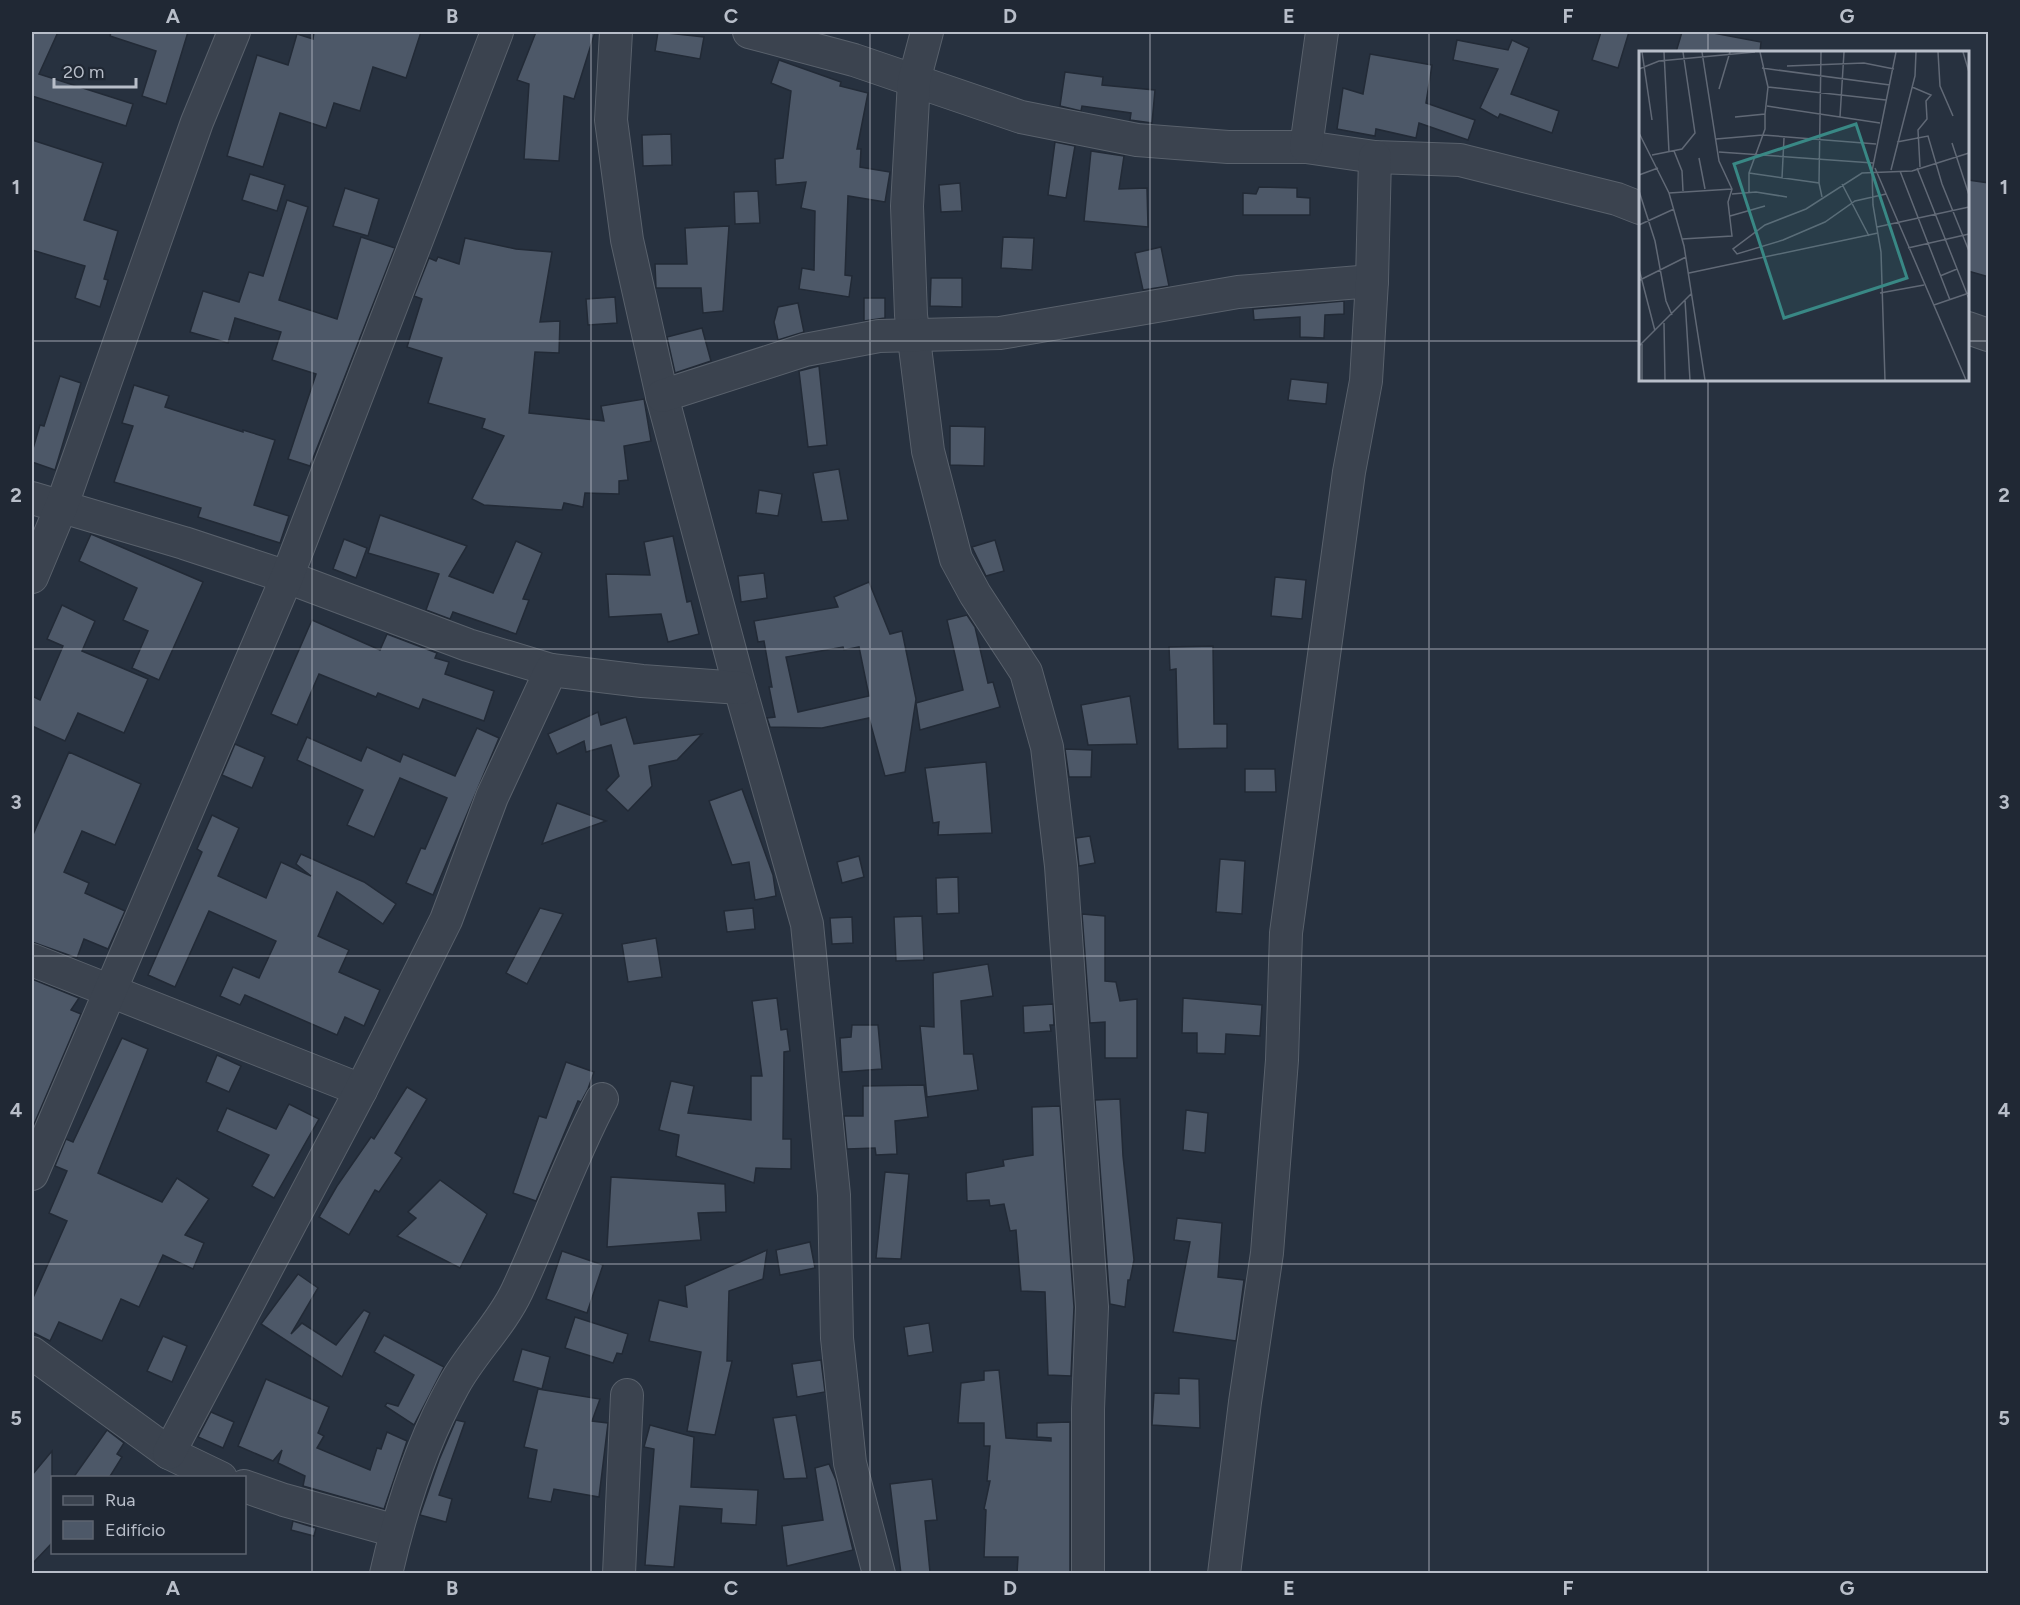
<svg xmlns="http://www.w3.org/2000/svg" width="2020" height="1605" viewBox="0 0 2020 1605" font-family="Figtree,sans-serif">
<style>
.building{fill:#4d5868;stroke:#222a36;stroke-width:1.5;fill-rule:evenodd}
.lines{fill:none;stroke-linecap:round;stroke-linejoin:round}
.street-casing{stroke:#59616c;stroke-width:34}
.street{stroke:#3b434f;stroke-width:32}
.grid{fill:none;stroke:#b8bec9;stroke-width:1.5;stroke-opacity:0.55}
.inset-road{fill:none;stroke:#616976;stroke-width:1.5}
.view{fill:#398885;fill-opacity:0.15;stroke:#398885;stroke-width:3}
.inset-edge{fill:none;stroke:#b8bec9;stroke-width:3}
.neatline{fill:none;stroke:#b8bec9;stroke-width:2}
.grid-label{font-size:20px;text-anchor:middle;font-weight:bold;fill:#b8bec9}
</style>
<rect width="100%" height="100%" fill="#27313f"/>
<g class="building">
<path d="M 32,32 L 58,32 L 39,74 L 133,104 L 126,126 L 32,96 Z"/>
<path d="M 111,32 L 188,32 L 166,104 L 142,96 L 156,51 L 110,36 Z"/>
<path d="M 314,32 L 421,32 L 406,78 L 373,67 L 360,111 L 334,103 L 326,128 L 280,113 L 263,167 L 227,156 L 257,55 L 288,65 L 297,34 L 313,39 Z"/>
<path d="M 536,32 L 595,32 L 574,99 L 564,96 L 559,161 L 524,159 L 529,84 L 517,80 Z"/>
<path d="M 658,32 L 704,37 L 700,59 L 655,51 Z"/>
<path d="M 1601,32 L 1629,32 L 1618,68 L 1592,60 Z"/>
<path d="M 1682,32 L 1708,32 L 1761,42 L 1760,52 L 1676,52 Z"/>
<path d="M 1457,40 L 1508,50 L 1512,40 L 1529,48 L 1511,94 L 1559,111 L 1552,133 L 1500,114 L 1498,118 L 1480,108 L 1498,69 L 1453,60 Z"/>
<path d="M 1370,54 L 1432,65 L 1426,103 L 1475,120 L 1468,140 L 1419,123 L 1416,138 L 1376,129 L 1375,136 L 1337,129 L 1343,88 L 1363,94 Z"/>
<path d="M 779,60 L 841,82 L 840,86 L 868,93 L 857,149 L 861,149 L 860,167 L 890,172 L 885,202 L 848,196 L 845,275 L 852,276 L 849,297 L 799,289 L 802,268 L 814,270 L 815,211 L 801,208 L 806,182 L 776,185 L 775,159 L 783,158 L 791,91 L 771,83 Z"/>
<path d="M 1065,72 L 1103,77 L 1102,85 L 1155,90 L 1152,123 L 1130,120 L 1131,113 L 1082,106 L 1081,111 L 1060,106 Z"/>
<path d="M 671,134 L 672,165 L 643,166 L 642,135 Z"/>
<path d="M 32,140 L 103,163 L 84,220 L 118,231 L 104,279 L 108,280 L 100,307 L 75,298 L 85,266 L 32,250 Z"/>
<path d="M 1055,142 L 1075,146 L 1066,198 L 1048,195 Z"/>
<path d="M 1091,151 L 1124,156 L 1119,189 L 1147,188 L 1148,227 L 1084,221 Z"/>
<path d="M 250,174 L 285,185 L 277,211 L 242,200 Z"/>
<path d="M 1968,180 L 1989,183 L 1989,277 L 1968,271 Z"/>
<path d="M 960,183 L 962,211 L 941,212 L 939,185 Z"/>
<path d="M 1259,187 L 1297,188 L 1297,197 L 1310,198 L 1310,215 L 1243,215 L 1243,193 L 1256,194 Z"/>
<path d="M 345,188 L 379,199 L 368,236 L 333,226 Z"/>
<path d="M 758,191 L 760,223 L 735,224 L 734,192 Z"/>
<path d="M 287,200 L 308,207 L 279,300 L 337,319 L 361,237 L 395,248 L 310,466 L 288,459 L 316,374 L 272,360 L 281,332 L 235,318 L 228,343 L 190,332 L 203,291 L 239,302 L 249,272 L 263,276 Z"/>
<path d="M 729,226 L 723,311 L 703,313 L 701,288 L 656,288 L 655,264 L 687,264 L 685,228 Z"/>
<path d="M 1003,237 L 1034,238 L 1032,270 L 1001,268 Z"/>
<path d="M 465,238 L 516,249 L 552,252 L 540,322 L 560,321 L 559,353 L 535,352 L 529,413 L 604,421 L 601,406 L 644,399 L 651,441 L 624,446 L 628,480 L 619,481 L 619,494 L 585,493 L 583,507 L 564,503 L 562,510 L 484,505 L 472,499 L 504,436 L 482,428 L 485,419 L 428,403 L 442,358 L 407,347 L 422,299 L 414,296 L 429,258 L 436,261 L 438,257 L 459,264 Z"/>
<path d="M 1161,247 L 1169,286 L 1143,290 L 1135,253 Z"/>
<path d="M 931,278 L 962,278 L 962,307 L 930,306 Z"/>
<path d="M 615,297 L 617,323 L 588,325 L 586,299 Z"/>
<path d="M 864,298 L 885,298 L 885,318 L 864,321 Z"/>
<path d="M 1344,301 L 1344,314 L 1325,315 L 1324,338 L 1300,337 L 1300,317 L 1254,320 L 1253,309 Z"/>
<path d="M 798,303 L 804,332 L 778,340 L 774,322 L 778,307 Z"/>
<path d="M 702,328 L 711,361 L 675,373 L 667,337 Z"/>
<path d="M 819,366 L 827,445 L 808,447 L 799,371 Z"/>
<path d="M 60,376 L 81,383 L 55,470 L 32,462 L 32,452 L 40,425 L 44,426 Z"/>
<path d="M 1291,379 L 1328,383 L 1326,404 L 1288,400 Z"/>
<path d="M 134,385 L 169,396 L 165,407 L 243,432 L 243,430 L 275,440 L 254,505 L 289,516 L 280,543 L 198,517 L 201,508 L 114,482 L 133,426 L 122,423 Z"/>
<path d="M 950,426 L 985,427 L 984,466 L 950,465 Z"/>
<path d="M 839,469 L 848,520 L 822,522 L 813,473 Z"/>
<path d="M 759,490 L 782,494 L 778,516 L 756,513 Z"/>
<path d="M 380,515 L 467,546 L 449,576 L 493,593 L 516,541 L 542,553 L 523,599 L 529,600 L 516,634 L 453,612 L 450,619 L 426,610 L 439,574 L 368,553 Z"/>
<path d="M 91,534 L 203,582 L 159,680 L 132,668 L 148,631 L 123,620 L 137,588 L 79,561 Z"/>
<path d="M 673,536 L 687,602 L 691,601 L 699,634 L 668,642 L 661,614 L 609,617 L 606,574 L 650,575 L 644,542 Z"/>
<path d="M 344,539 L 367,548 L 356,578 L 333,569 Z"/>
<path d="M 995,540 L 1004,571 L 986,576 L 972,547 Z"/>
<path d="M 764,573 L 767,598 L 741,602 L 738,576 Z"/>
<path d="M 1275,577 L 1306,580 L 1302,619 L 1271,616 Z"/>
<path d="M 869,582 L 890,634 L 902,631 L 916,699 L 905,772 L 885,776 L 869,718 L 822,728 L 770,727 L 767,718 L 775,717 L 769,687 L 772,687 L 764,641 L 758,642 L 754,621 L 838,607 L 834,597 ZM 843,647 L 844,650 L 859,647 L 869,696 L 798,712 L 786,657 Z"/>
<path d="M 62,605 L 95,621 L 82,651 L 148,679 L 124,733 L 78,713 L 65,741 L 32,726 L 32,696 L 40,700 L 63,646 L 47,639 Z"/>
<path d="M 967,615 L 975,627 L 988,683 L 993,682 L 1000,707 L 920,730 L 916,703 L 963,690 L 947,620 Z"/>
<path d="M 312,620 L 380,650 L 387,634 L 437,653 L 435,658 L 449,662 L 445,674 L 494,691 L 484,721 L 423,699 L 419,709 L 378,693 L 376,697 L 319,674 L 297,725 L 271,714 Z"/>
<path d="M 1213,646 L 1214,724 L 1227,724 L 1227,748 L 1178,749 L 1176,669 L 1170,670 L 1169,647 Z"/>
<path d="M 1130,696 L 1137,744 L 1088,745 L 1081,705 Z"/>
<path d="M 598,712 L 601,725 L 626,717 L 634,744 L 702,734 L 677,760 L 649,766 L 652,786 L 628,811 L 606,790 L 619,776 L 611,745 L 586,752 L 584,741 L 557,754 L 548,734 Z"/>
<path d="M 477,728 L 499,738 L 433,895 L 406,883 L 421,848 L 425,849 L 447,798 L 400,778 L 374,837 L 347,825 L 363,790 L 297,760 L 307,737 L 361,761 L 367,747 L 400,762 L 403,754 L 455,776 Z"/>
<path d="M 235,744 L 265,757 L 252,788 L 222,775 Z"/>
<path d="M 1065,749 L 1092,750 L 1091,777 L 1069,777 Z"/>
<path d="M 69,752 L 141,784 L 115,845 L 82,831 L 64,872 L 89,883 L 85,893 L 125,911 L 108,949 L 84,939 L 77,958 L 32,942 L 32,837 Z"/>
<path d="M 986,762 L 992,833 L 938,835 L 939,822 L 933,823 L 925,768 Z"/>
<path d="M 1245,769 L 1275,769 L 1276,792 L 1245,792 Z"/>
<path d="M 742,789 L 773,875 L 776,896 L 755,900 L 749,862 L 732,865 L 709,801 Z"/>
<path d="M 557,803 L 606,821 L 542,844 Z"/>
<path d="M 212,815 L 239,828 L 218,876 L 266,898 L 281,862 L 311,876 L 296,864 L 301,854 L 364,882 L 396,904 L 383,924 L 337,892 L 318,936 L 349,950 L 339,972 L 380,990 L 364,1026 L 345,1017 L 337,1035 L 245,995 L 240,1005 L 220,996 L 233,967 L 259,978 L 276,941 L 209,911 L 175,987 L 148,975 L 202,852 L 197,849 Z"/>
<path d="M 1090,836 L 1095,863 L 1079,866 L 1076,838 Z"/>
<path d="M 859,856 L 864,877 L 842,883 L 837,862 Z"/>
<path d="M 1220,859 L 1245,861 L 1242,914 L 1216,912 Z"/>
<path d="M 958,877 L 959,913 L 937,914 L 936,878 Z"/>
<path d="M 540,908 L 563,914 L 527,984 L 506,973 Z"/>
<path d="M 753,908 L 755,929 L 727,932 L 724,911 Z"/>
<path d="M 1082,914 L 1105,916 L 1105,981 L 1116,982 L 1120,1001 L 1137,999 L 1137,1058 L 1105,1058 L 1105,1022 L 1090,1023 Z"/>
<path d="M 922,916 L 924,960 L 896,961 L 894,917 Z"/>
<path d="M 852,917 L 853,943 L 832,944 L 830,918 Z"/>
<path d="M 656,938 L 662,977 L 628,982 L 622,944 Z"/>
<path d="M 988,964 L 993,996 L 961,1001 L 964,1054 L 973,1054 L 978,1090 L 927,1097 L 920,1026 L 934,1027 L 933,973 Z"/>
<path d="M 32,979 L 79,998 L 71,1010 L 81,1014 L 32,1129 Z"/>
<path d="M 777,998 L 781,1030 L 787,1029 L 790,1051 L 784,1052 L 783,1139 L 791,1139 L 791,1169 L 756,1168 L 754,1183 L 676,1156 L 679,1135 L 659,1130 L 671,1081 L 694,1086 L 688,1113 L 751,1120 L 751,1076 L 762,1076 L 752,1001 Z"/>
<path d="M 1183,998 L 1262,1005 L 1260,1036 L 1226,1034 L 1225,1054 L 1197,1053 L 1197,1033 L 1182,1033 Z"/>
<path d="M 1053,1004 L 1054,1025 L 1050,1025 L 1051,1031 L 1024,1033 L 1023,1006 Z"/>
<path d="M 852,1025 L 878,1025 L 882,1069 L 842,1072 L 840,1038 L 851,1037 Z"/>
<path d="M 122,1038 L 148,1049 L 98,1173 L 162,1202 L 177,1178 L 209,1199 L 185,1235 L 204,1243 L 193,1269 L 163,1255 L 139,1307 L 121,1299 L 102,1341 L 59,1322 L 50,1341 L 32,1332 L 32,1300 L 67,1221 L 49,1213 L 67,1171 L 55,1166 L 66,1139 L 73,1142 Z"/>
<path d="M 217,1055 L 241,1066 L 229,1092 L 206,1082 Z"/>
<path d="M 566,1062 L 594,1072 L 588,1089 L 581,1102 L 578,1101 L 536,1201 L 513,1193 L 539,1116 L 546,1118 Z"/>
<path d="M 924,1085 L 928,1117 L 895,1121 L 897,1154 L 876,1155 L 875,1148 L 847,1149 L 844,1116 L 863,1116 L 863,1086 Z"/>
<path d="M 407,1087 L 427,1099 L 395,1153 L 402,1158 L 379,1192 L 375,1190 L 349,1235 L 319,1217 L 337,1186 L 371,1137 L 374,1139 Z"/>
<path d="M 1120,1099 L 1123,1156 L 1134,1260 L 1130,1280 L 1128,1280 L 1125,1307 L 1110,1304 L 1095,1100 Z"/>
<path d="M 289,1104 L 319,1119 L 274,1198 L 252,1186 L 269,1155 L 217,1131 L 227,1108 L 276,1129 Z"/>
<path d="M 1060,1106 L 1074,1307 L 1071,1376 L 1048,1375 L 1045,1292 L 1021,1291 L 1016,1230 L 1010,1231 L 1004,1204 L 990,1206 L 989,1200 L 967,1201 L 966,1173 L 1004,1166 L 1003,1160 L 1033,1155 L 1032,1107 Z"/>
<path d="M 1186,1110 L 1208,1113 L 1205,1153 L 1183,1150 Z"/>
<path d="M 885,1172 L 909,1174 L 901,1259 L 876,1258 Z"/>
<path d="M 611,1177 L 725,1184 L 726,1212 L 698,1213 L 701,1240 L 607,1247 Z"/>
<path d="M 440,1180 L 487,1214 L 460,1268 L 397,1236 L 416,1218 L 408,1212 Z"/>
<path d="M 1177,1218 L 1222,1223 L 1218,1277 L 1244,1280 L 1236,1341 L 1173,1332 L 1190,1242 L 1174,1240 Z"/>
<path d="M 810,1242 L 815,1268 L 780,1275 L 776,1250 Z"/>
<path d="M 767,1250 L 763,1279 L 729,1291 L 727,1361 L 732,1361 L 715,1435 L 687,1431 L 701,1352 L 649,1341 L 659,1300 L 687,1307 L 685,1286 Z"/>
<path d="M 562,1251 L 603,1265 L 587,1313 L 546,1299 Z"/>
<path d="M 298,1274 L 318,1288 L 291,1334 L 302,1323 L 336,1345 L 364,1310 L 370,1313 L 342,1377 L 261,1324 Z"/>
<path d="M 575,1317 L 628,1334 L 622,1354 L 617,1353 L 613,1363 L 565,1348 Z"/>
<path d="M 929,1323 L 933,1352 L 908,1356 L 904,1327 Z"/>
<path d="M 384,1335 L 444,1367 L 414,1425 L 385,1406 L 387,1403 L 398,1406 L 414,1375 L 374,1352 Z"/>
<path d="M 163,1336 L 187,1346 L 172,1382 L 147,1371 Z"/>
<path d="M 522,1349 L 550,1357 L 542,1389 L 513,1381 Z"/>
<path d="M 821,1360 L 825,1392 L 797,1397 L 792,1364 Z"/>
<path d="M 999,1370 L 1006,1438 L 1051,1441 L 1051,1438 L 1037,1437 L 1037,1423 L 1070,1422 L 1070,1574 L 1017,1574 L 1018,1557 L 984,1557 L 986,1510 L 984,1509 L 990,1481 L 987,1481 L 990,1446 L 984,1446 L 984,1423 L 958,1423 L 961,1383 L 984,1380 L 984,1371 Z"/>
<path d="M 1179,1378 L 1199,1379 L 1200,1428 L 1152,1425 L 1154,1393 L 1179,1394 Z"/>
<path d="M 266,1379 L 329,1407 L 318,1433 L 324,1436 L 317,1448 L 370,1470 L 377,1448 L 381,1449 L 387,1432 L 407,1441 L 384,1509 L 303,1486 L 305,1476 L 278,1463 L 282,1450 L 273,1461 L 238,1446 Z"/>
<path d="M 538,1389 L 600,1399 L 592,1421 L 608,1423 L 599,1497 L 554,1489 L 551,1502 L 528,1498 L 537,1450 L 524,1447 Z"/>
<path d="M 211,1412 L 234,1422 L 223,1448 L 198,1437 Z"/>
<path d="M 796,1415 L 807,1478 L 784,1479 L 773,1418 Z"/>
<path d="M 456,1420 L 465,1422 L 439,1495 L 452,1499 L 446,1522 L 420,1515 L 439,1460 Z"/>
<path d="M 650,1425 L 694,1437 L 691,1487 L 758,1490 L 756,1525 L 721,1523 L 722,1509 L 680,1506 L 674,1567 L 645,1565 L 654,1449 L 644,1447 Z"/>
<path d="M 107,1430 L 124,1443 L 117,1454 L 122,1457 L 109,1478 L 73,1478 Z"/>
<path d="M 52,1451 L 52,1543 L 32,1564 L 32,1475 Z"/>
<path d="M 829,1464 L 836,1480 L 853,1550 L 787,1566 L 782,1526 L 823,1520 L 815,1468 Z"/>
<path d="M 932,1479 L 937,1520 L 925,1521 L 930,1572 L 901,1574 L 890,1484 Z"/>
<path d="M 293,1521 L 316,1528 L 314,1536 L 291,1530 Z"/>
</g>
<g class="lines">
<defs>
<g id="street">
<path d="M 616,32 L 611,120 L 627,240 L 662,396 L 740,688 L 807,924 L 834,1195 L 837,1338 L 850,1463 L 879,1574"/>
<path d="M 749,32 L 854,60 L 1021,117 L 1137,140 L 1228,147 L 1306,147 L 1375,157 L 1460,160 L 1617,199 L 1640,208"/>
<path d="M 927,32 L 914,81 L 907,206 L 911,315 L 928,451 L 956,559 L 975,594 L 1026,672 L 1047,747 L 1061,866 L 1092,1307 L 1088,1409 L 1088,1574"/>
<path d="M 1306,147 L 1322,32"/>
<path d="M 1968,328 L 1988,335"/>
<path d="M 662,396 L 805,350 L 879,336 L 1000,333 L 1238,292 L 1372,281"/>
<path d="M 32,498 L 184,543 L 287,577 L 468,645 L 551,670"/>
<path d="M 32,577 L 62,505 L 197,122 L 234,32"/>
<path d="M 32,960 L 361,1090"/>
<path d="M 32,1174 L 287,577 L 497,32"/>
<path d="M 32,1353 L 169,1453 L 221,1478"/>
<path d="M 169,1453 L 361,1090 L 446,920 L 492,797 L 551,670 L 642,681 L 740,688"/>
<path d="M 244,1486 L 284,1500 L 396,1531"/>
<path d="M 386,1574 C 401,1508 421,1444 454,1385 C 472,1352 501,1325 517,1291 C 547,1227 569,1161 602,1099"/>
<path d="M 619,1574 L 627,1395"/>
<path d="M 1224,1574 L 1245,1402 L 1267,1253 L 1282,1060 L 1286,933 L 1349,472 L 1366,381 L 1372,281 L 1375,157"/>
</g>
</defs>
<use href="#street" class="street-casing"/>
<use href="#street" class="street"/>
</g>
<path class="grid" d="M 312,32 L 312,1574M 591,32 L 591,1574M 870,32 L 870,1574M 1150,32 L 1150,1574M 1429,32 L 1429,1574M 1708,32 L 1708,52M 32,341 L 1640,341M 1968,341 L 1988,341M 1708,380 L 1708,1574M 32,649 L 1988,649M 32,956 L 1988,956M 32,1264 L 1988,1264"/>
<g transform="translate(1639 51)">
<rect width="330" height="330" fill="#27313f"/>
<path class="inset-road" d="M 3,1 L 13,69M 25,1 L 30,101M 121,1 L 129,36 L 247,49M 299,1 L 301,35 L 314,65M 324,1 L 330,21M 148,15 L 225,12 L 255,18M 123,17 L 251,34M 0,18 L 20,10 L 116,1M 273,36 L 292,44 L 287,50 L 288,68 L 279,79 L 281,116M 80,38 L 91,1M 128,55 L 241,72M 96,66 L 126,63 L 129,36M 201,66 L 205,1M 0,82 L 30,142 L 45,195 L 66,329M 77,88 L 124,84 L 237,93M 258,91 L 289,85 L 303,133 L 330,200M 313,92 L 330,144M 35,100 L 43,120 L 44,140M 80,101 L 234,112M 13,104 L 43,98 L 56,82 L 44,1M 60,107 L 66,138M 236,117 L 327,329M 278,117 L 330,248M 252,119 L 276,25 L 277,1M 261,120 L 311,249M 110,122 L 180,132 L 183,146M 0,124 L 19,117M 143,127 L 145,87M 180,132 L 182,1M 203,133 L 230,185M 0,140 L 16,190 L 27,250 L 33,264M 110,141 L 110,122 L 126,78 L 126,63M 30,142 L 93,138M 93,143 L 117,141 L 148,146M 247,143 L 216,150 L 186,171 L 144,189 L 98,203 L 94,198 L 126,174 L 167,158 L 223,122 L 273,120 L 330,102M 91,165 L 126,155M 0,174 L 35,158M 238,176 L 330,156M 43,188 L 93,185 L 89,151 L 93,138 L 80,110 L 63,1M 269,197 L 330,183M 0,218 L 16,280M 50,222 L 239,182M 301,225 L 318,218M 1,229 L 47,206M 241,242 L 285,234M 46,249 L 51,329M 295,254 L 330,242M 25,272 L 26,329M 3,293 L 3,329M 0,295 L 53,242M 246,329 L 242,201 L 234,154 L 233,120 L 257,1"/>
<path class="view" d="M 217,73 L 268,227 L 145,267 L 95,113 Z"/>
<rect width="330" height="330" class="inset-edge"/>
</g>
<rect width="2020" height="1605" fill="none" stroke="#202834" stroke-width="66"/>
<rect x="51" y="1476" width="195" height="78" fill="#202834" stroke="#5d6470" stroke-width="1.5"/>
<rect x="63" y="1496" width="30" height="9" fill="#3b434f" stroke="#5d6470" stroke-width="1.5"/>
<text x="105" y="1506" font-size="18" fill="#b8bec9">Rua</text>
<rect x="63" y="1521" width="30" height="18" fill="#4d5868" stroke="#5d6470" stroke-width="1.5"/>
<text x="105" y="1536" font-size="18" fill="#b8bec9">Edifício</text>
<path d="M54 78v9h82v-9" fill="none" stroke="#b8bec9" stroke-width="3"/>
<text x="63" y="78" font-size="18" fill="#b8bec9" stroke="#202834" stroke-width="4.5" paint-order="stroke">20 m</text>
<rect x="33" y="33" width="1954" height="1539" class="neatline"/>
<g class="grid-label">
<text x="173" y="23">A</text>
<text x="452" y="23">B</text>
<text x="731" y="23">C</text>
<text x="1010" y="23">D</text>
<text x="1289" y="23">E</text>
<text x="1568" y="23">F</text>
<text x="1847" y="23">G</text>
<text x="16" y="194">1</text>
<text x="2004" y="194">1</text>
<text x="16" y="502">2</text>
<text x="2004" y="502">2</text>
<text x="16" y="809">3</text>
<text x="2004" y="809">3</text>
<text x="16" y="1117">4</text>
<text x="2004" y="1117">4</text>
<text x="16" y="1425">5</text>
<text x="2004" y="1425">5</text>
<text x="173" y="1595">A</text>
<text x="452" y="1595">B</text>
<text x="731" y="1595">C</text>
<text x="1010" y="1595">D</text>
<text x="1289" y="1595">E</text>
<text x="1568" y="1595">F</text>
<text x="1847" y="1595">G</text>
</g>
</svg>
